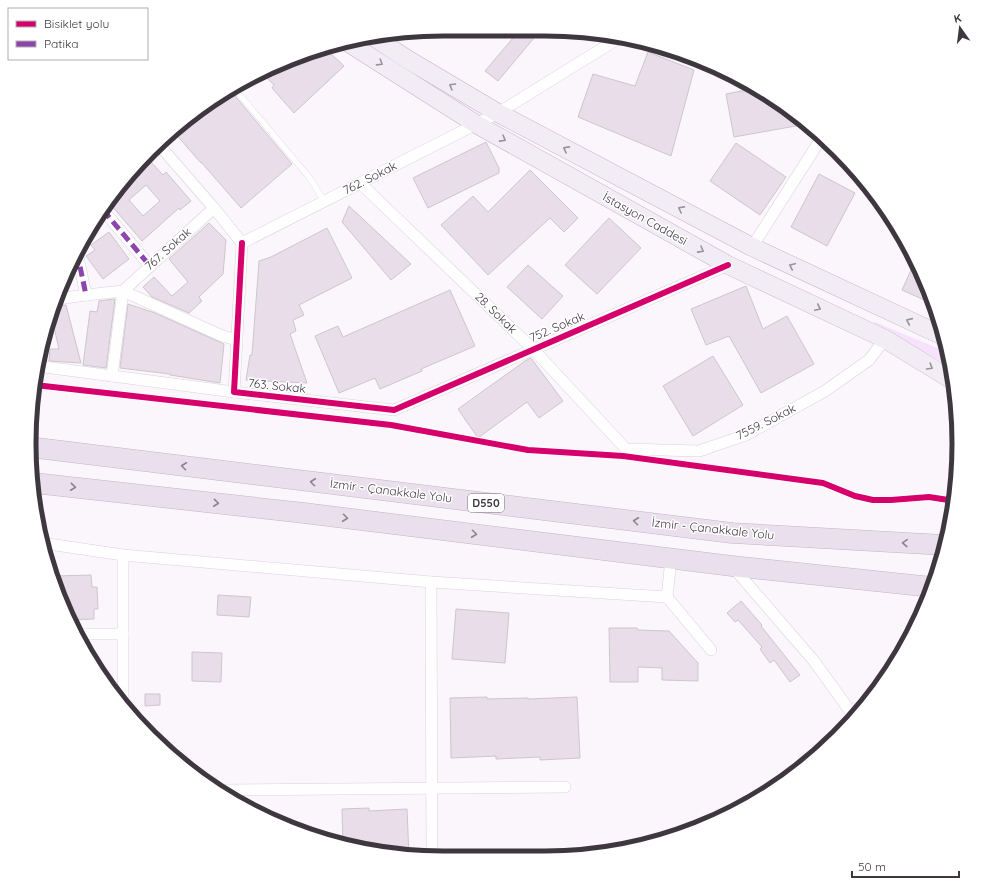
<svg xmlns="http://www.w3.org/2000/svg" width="988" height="887" viewBox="0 0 988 887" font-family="Quicksand,sans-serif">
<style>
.green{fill:#f7e2fb}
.building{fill:#e8dde9;stroke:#ccc7cd;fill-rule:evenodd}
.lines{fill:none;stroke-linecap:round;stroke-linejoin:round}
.lane-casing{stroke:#d8d2d9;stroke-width:6}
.street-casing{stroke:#d8d2d9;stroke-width:12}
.primary-casing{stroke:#c2b5c6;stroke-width:19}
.highway-casing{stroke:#c2b5c6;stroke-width:21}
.lane{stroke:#fefeff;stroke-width:5.5}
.street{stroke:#fefeff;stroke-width:11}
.primary{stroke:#f2ecf4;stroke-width:18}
.highway{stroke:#eadfed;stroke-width:20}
.quiet{stroke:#8e44ad;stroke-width:5;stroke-dasharray:10 5;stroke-linecap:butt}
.cycleway-casing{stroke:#fff;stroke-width:8}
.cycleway{stroke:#d6006c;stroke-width:6}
.oneway{stroke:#98929a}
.oneway2{stroke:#8b838d}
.labels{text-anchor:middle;stroke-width:3;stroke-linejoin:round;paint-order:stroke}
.shield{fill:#fff;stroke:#787379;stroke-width:1}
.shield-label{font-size:11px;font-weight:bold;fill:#3e373f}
.street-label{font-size:12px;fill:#3e373f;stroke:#fff}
.rim{fill:none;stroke:#3e373f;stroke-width:5}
</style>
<rect width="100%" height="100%" fill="#fbf6fc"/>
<path class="green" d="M 875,322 L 947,352 L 950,366 L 873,324 Z"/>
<g class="building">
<path d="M 518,32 L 528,33 L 534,38 L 498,81 L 485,71 Z"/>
<path d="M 326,49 L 344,66 L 294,113 L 272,88 L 274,85 L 261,72 Z"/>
<path d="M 648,52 L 694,70 L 671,156 L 578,117 L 593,74 L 635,86 Z"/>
<path d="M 757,88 L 803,122 L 807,124 L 734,137 L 726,94 Z"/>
<path d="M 230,90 L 292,164 L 241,208 L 202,163 L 201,163 L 174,132 L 191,115 Z"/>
<path d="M 486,142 L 499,168 L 499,173 L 428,208 L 413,178 Z"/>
<path d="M 736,143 L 786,177 L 760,215 L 710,181 Z"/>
<path d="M 145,161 L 148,164 L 151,162 L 163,175 L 166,172 L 191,201 L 180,210 L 179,208 L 142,241 L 111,205 L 114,202 L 110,198 L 115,191 ZM 146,185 L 160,201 L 143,216 L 129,200 Z"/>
<path d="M 530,170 L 578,218 L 564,232 L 550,218 L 488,275 L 441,225 L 473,196 L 488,212 Z"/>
<path d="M 819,174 L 855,193 L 827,246 L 791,227 Z"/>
<path d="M 349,206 L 411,264 L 391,280 L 342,222 Z"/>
<path d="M 609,218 L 641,248 L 597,294 L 565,265 Z"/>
<path d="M 209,223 L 226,240 L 223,274 L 199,297 L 202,301 L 189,313 L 152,297 L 143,287 L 154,277 L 172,296 L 188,282 L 169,259 Z"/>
<path d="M 327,228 L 352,278 L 299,305 L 304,315 L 293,320 L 296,331 L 290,334 L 307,383 L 246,380 L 250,355 L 252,355 L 259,261 L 271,257 Z"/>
<path d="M 109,232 L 129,259 L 103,279 L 86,256 L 95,250 L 91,245 Z"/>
<path d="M 916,259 L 916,260 L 933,304 L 902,290 Z"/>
<path d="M 528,265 L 563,296 L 542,319 L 507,287 Z"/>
<path d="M 746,286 L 763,329 L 787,316 L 814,364 L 761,393 L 729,336 L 706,345 L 691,309 Z"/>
<path d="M 450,290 L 475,346 L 421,369 L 422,371 L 380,389 L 375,378 L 339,393 L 315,336 L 338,326 L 343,337 Z"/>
<path d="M 115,299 L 106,368 L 83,365 L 90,311 L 97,312 L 99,301 Z"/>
<path d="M 128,304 L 155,313 L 224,344 L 220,383 L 170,375 L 170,374 L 120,368 Z"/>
<path d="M 66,305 L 81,363 L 49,361 L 50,349 L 59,349 L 52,319 L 56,306 Z"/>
<path d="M 713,356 L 743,405 L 693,436 L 663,386 Z"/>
<path d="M 531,358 L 563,401 L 539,418 L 527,402 L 478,438 L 458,409 L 525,361 Z"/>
<path d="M 91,575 L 92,587 L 97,587 L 98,609 L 94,609 L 94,619 L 69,620 L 53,576 Z"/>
<path d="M 218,595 L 251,597 L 249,617 L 217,615 Z"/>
<path d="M 741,601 L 762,625 L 761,626 L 800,675 L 790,682 L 774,660 L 770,663 L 760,649 L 762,647 L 738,620 L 735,622 L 727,613 Z"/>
<path d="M 456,609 L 509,613 L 505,663 L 452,659 Z"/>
<path d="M 609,628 L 637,628 L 638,630 L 669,631 L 698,663 L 698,681 L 662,680 L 662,668 L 638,667 L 638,682 L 610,682 Z"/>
<path d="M 192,652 L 222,653 L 221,682 L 192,681 Z"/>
<path d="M 145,694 L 160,694 L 160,705 L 145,706 Z"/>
<path d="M 487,697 L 487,699 L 528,698 L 528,699 L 577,697 L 580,758 L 540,760 L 540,757 L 496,759 L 496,756 L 451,758 L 450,698 Z"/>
<path d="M 369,808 L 369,811 L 407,809 L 409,856 L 343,845 L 342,809 Z"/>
</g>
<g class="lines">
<defs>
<path id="lane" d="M 234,88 L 309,177 L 324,201"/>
<g id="street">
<path d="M 160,146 L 214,208 L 242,243"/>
<path d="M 360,183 L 533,349 L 626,449 L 699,451 L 746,435 L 825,391 L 869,360 L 885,339"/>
<path d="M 103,210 L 150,266"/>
<path d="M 242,243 L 234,392 L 394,410 L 728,265"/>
<path d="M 242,243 L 498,113 L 621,37"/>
<path d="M 752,247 L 822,137"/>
<path d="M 77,252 L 86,295"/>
<path d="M 58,299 L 86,295 L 123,291 L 220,335 L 236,340"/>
<path d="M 37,366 L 234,392"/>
<path d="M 112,376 L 123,291 L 214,208"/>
<path d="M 42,543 L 123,555 L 431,582 L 667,597 L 671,559"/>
<path d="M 732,566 L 814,661 L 855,718"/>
<path d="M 431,582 L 432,857"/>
<path d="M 667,597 L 711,650"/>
<path d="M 76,634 L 123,634"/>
<path d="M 123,704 L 123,555"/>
<path d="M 220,790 L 565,787"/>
</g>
<g id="primary">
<path d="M 372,36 L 407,59 L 498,113 L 752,247 L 945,337"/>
<path d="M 347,42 L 476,124 L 728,265 L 885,339 L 952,380"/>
</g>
<g id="highway">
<path d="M 29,447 L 732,533 L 944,545"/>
<path d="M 34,483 L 304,513 L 732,566 L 932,587"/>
</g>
</defs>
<use href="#lane" class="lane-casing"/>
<use href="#street" class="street-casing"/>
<use href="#primary" class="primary-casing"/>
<use href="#highway" class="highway-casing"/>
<use href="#lane" class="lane"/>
<use href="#street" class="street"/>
<use href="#primary" class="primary"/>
<use href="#highway" class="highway"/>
<g class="quiet">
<path d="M 103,210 L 150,266"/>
<path d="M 77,252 L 86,295"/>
</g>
<defs>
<g id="cycleway">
<path d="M 242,243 L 234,392 L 394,410 L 728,265"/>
<path d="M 35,385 L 391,425 L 528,450 L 623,456 L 823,483 L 855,496 L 873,500 L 891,500 L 929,497 L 955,501"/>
</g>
</defs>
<use href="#cycleway" class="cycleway-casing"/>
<use href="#cycleway" class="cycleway"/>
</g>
<defs><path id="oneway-chevron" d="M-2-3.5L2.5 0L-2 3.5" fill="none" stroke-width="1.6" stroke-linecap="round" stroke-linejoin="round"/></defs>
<g class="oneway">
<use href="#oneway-chevron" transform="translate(380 63) rotate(32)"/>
<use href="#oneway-chevron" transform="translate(452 86) rotate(-149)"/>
<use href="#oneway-chevron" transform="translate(503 139) rotate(29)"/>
<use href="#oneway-chevron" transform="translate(566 149) rotate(-152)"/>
<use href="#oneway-chevron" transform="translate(681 209) rotate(-152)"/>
<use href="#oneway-chevron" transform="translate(701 250) rotate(29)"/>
<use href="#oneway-chevron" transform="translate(792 266) rotate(-155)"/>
<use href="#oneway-chevron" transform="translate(818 308) rotate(25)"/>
<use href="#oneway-chevron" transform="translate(909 321) rotate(-156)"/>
<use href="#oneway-chevron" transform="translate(930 367) rotate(31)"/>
</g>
<g class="oneway2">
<use href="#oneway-chevron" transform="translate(184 466) rotate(-173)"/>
<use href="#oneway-chevron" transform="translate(313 482) rotate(-173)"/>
<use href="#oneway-chevron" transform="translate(73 487) rotate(6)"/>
<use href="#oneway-chevron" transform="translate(216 503) rotate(6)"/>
<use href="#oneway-chevron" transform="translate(345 518) rotate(7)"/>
<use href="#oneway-chevron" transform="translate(636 521) rotate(-173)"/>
<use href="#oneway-chevron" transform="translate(474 534) rotate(7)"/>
<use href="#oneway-chevron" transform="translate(905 543) rotate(-177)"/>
</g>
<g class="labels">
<rect class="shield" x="468" y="494" width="36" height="18" rx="3"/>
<g class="shield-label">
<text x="486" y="507">D550</text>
</g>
<g class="street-label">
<text transform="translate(370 178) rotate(-27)" y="4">762. Sokak</text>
<text transform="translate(645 219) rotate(29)" y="4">İstasyon Caddesi</text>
<text transform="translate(168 249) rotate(-42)" y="4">767. Sokak</text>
<text transform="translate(496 313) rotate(44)" y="4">28. Sokak</text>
<text transform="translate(557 327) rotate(-23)" y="4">752. Sokak</text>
<text transform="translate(277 386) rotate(6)" y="4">763. Sokak</text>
<text transform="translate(766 422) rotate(-27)" y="4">7559. Sokak</text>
<text transform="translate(391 491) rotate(7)" y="4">İzmir - Çanakkale Yolu</text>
<text transform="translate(713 529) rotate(6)" y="4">İzmir - Çanakkale Yolu</text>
</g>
</g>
<path d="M0 0H988V887H0ZM443 36H545A407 407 0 0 1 952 443V444A407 407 0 0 1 545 851H443A407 407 0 0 1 36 444V443A407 407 0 0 1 443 36Z" fill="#fff" fill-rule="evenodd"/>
<path class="rim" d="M443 36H545A407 407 0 0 1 952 443V444A407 407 0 0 1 545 851H443A407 407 0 0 1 36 444V443A407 407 0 0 1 443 36Z"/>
<rect x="8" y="8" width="140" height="52" fill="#ffffff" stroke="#b2afb2"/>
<rect x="16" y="21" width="20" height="6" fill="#d6006c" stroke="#b2afb2"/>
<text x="44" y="28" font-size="12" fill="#3e373f">Bisiklet yolu</text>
<rect x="16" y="41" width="20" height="6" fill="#8e44ad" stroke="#b2afb2"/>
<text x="44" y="48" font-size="12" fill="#3e373f">Patika</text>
<g transform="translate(960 28) rotate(346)" stroke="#ffffff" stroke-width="3" paint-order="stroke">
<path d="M0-3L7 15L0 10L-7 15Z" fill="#3e373f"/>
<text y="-6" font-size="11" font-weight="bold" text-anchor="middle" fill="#3e373f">K</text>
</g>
<path d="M852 871v6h107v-6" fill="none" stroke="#3e373f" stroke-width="2"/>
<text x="858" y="871" font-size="12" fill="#3e373f" stroke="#ffffff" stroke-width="3" paint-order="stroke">50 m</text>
</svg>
